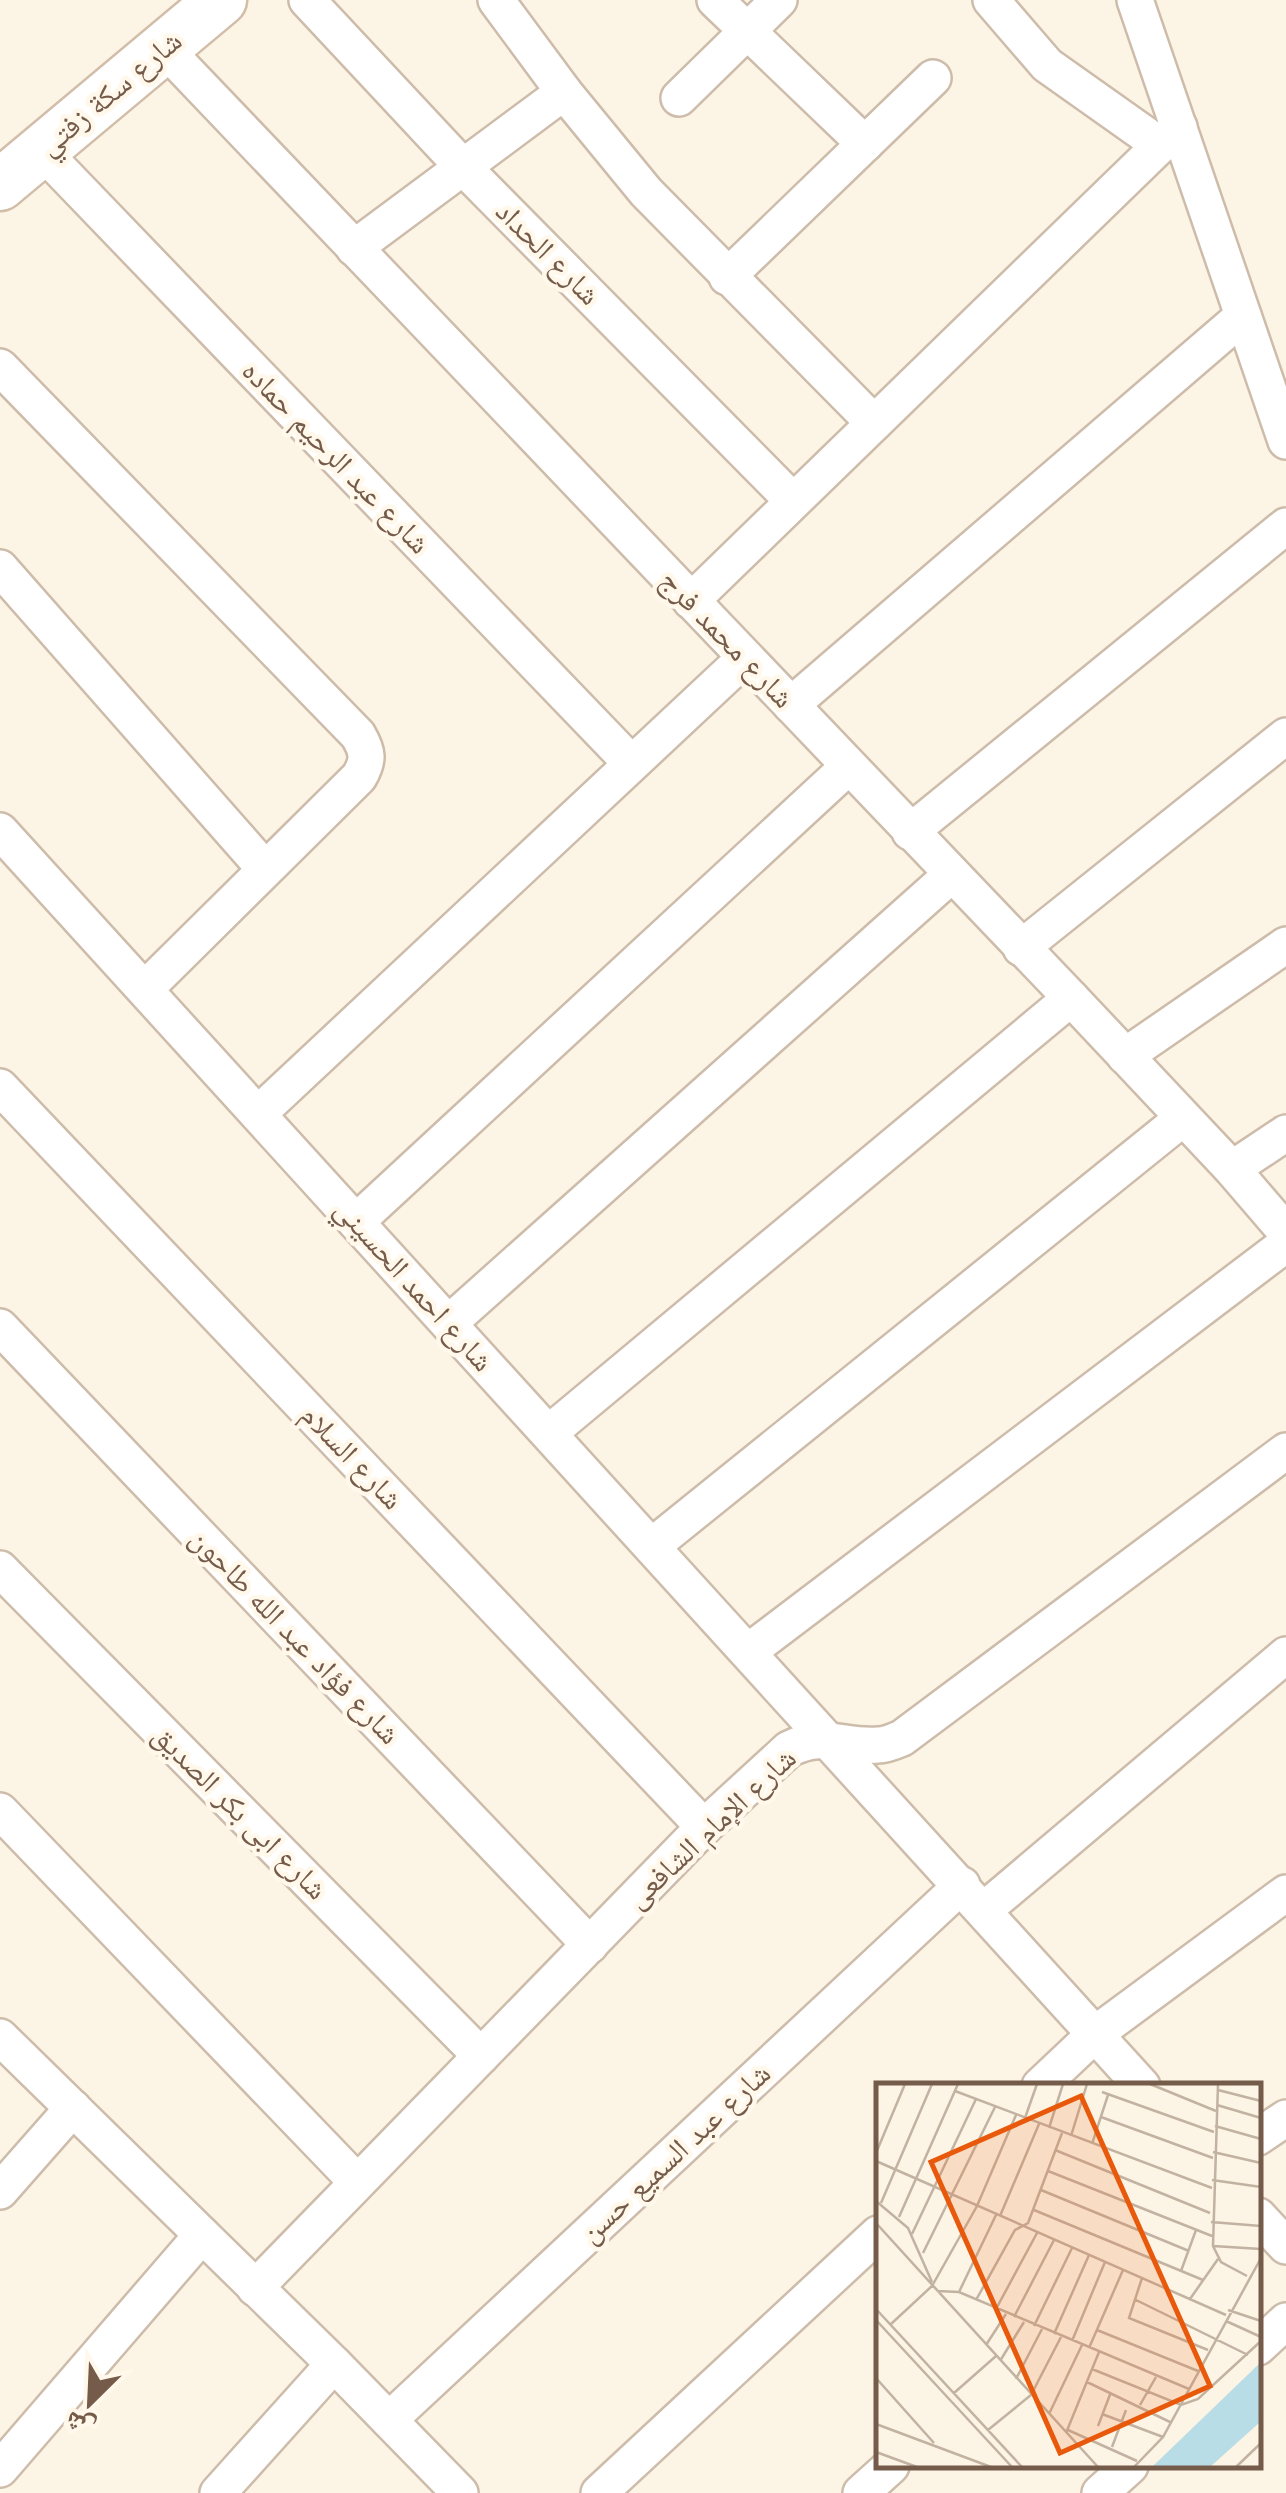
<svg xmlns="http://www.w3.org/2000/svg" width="1286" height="2493" font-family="Arial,'Noto Naskh Arabic',sans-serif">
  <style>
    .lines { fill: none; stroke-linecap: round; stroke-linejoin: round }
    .minor-casing { stroke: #cebcab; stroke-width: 40 }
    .secondary-casing { stroke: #d1bda8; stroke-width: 55 }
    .minor { stroke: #fff; stroke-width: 35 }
    .secondary { stroke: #fff; stroke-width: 50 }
    .labels { text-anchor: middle; stroke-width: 9; stroke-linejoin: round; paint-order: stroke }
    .street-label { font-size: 30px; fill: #755b4a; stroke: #fff8eb }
    .inset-road { fill: none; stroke: #c2b2a1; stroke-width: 2.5 }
    .view { fill: #e8590c; fill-opacity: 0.15; stroke: #e8590c; stroke-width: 5 }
    .inset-edge { fill: none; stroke: #755b4a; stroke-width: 5 }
  </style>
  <rect width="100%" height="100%" fill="#fcf4e4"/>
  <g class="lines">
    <g class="minor-casing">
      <g id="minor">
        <path d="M 307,0 L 463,167 L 793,501"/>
        <path d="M 496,0 L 564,92 L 646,192 L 874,423"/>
        <path d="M 715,0 L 865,144"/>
        <path d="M 991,0 L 1047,65 L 1160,145"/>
        <path d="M 1135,0 L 1286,441"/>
        <path d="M 165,49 L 1071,998 L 1232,1169 L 1286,1232"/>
        <path d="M 679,98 L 779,0"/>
        <path d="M 41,150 L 631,763"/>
        <path d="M 354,248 L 564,92"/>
        <path d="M 727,277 L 933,78"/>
        <path d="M 0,367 L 358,735 C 368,752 369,760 359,777 L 145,989"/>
        <path d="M 0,568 L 265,869"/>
        <path d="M 691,601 L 1179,127"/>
        <path d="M 791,705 L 1243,316"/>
        <path d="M 0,831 L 1142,2086"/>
        <path d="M 910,832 L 1286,526"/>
        <path d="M 1021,948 L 1286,736"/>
        <path d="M 1125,1056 L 1286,945"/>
        <path d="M 0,1087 L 704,1827"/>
        <path d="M 258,1114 L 745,658"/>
        <path d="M 1232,1169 L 1286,1133"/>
        <path d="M 356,1222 L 849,766"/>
        <path d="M 449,1323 L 951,875"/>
        <path d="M 0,1327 L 590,1945"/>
        <path d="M 549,1433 L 1071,998"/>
        <path d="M 652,1546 L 1183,1118"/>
        <path d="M 0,1569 L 481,2056"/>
        <path d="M 748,1652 L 1286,1244"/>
        <path d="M 0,1811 L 357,2182"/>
        <path d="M 984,1910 L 1286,1655"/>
        <path d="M 0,2037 L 334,2364 L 460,2493"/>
        <path d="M 1040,2086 L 1095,2034 L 1286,1893"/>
        <path d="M 1258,2137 L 1286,2118"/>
        <path d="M 0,2191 L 73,2108"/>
        <path d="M 1258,2216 L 1286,2246"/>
        <path d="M 255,2288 L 704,1827 L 789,1749 C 824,1731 843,1748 878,1745 C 886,1745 895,1741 902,1738 L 1286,1451"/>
        <path d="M 1258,2347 L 1286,2321"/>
        <path d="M 389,2420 L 962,1885"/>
        <path d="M 0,2469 L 202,2235"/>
        <path d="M 218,2493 L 334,2364"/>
        <path d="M 599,2493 L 878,2234"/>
        <path d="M 861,2493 L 891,2466"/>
        <path d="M 1100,2493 L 1130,2466"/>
      </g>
    </g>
    <g class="secondary-casing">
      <path id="secondary" d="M 0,185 L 221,0"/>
    </g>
    <use href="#minor" class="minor"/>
    <use href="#secondary" class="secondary"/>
  </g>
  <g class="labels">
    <g class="street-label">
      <text transform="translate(110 93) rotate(-40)" y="10">شارع سكة زفتي</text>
      <text transform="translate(548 253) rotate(45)" y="10">شارع الحداد</text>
      <text transform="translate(336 457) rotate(46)" y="10">شارع عبد الرحيم حماده</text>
      <text transform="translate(727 639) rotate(46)" y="10">شارع محمد فرج</text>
      <text transform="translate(414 1285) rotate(48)" y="10">شارع احمد الحسيني</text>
      <text transform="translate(352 1457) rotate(46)" y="10">شارع السلام</text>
      <text transform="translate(295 1636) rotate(46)" y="10">شارع فؤاد عبد الله طاحون</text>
      <text transform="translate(240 1812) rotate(45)" y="10">شارع ابى بكر الصديق</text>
      <text transform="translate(711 1828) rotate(-43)" y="10">شارع الإمام الشافعى</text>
      <text transform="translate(675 2153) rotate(-43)" y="10">شارع عبد السميع حسن</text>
    </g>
  </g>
  <g transform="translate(876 2083)">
    <rect width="385" height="385" fill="#fcf4e4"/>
    <path d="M 385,279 L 383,340 L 334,384 L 276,384 Z" fill="#b9dde6"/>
    <path class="inset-road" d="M 274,1 L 340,28M 342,1 L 337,163 L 345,179 L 371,193M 342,7 L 385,18M 79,8 L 336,105M 226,9 L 338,49M 341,22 L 385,35M 225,34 L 337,75M 149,35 L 161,1M 339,43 L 385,56M 173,45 L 187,1M 195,53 L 211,1M 216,61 L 232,12M 179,67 L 334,130M 337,69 L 385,80M 0,70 L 29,1M 0,78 L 350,232M 172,88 L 336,153M 336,97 L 385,104M 165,107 L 313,168M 0,118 L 32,145 L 56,199M 5,120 L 56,1M 158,127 L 327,197M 124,133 L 163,41M 23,134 L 82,1M 335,139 L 385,143M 0,140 L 222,384M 36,151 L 100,16M 337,163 L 385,166M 47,170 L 119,24M 305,188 L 320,147M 266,195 L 253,235 L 332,267M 61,208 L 83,209 L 313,306M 83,209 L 120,132M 258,216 L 372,272M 314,216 L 342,176M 100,217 L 139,147 L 152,140 L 186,50M 0,226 L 146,384M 120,226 L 161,150M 352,227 L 385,238M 138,234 L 178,157M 0,237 L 136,384M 350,238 L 385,254M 15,241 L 56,203 L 101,123 L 140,32M 158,243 L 196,165M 221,247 L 322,288M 178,251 L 213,172M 196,258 L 229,179M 110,262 L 130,231M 213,265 L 247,187M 124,278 L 148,239M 216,286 L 305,322 L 322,316 L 385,258M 0,295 L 58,360M 140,296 L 166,246M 211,299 L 294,339M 78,310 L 120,273M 264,322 L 280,294M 173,331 L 206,262M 226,331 L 287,354M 0,341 L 115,384M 222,343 L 235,309M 112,347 L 155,312 L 185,254M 192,347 L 261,378M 190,350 L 223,269M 236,364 L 250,327M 0,369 L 41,384M 258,384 L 287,354 L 385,175M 360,384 L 385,360"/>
    <path class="view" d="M 205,13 L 334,303 L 184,370 L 55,79 Z"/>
    <rect width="385" height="385" class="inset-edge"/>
  </g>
  <g transform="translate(90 2403) rotate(204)" stroke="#fff8eb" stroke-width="8" paint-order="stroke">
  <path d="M0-8L18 38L0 25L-18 38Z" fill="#755b4a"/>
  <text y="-15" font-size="28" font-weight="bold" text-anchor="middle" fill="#755b4a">ش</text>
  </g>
</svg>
